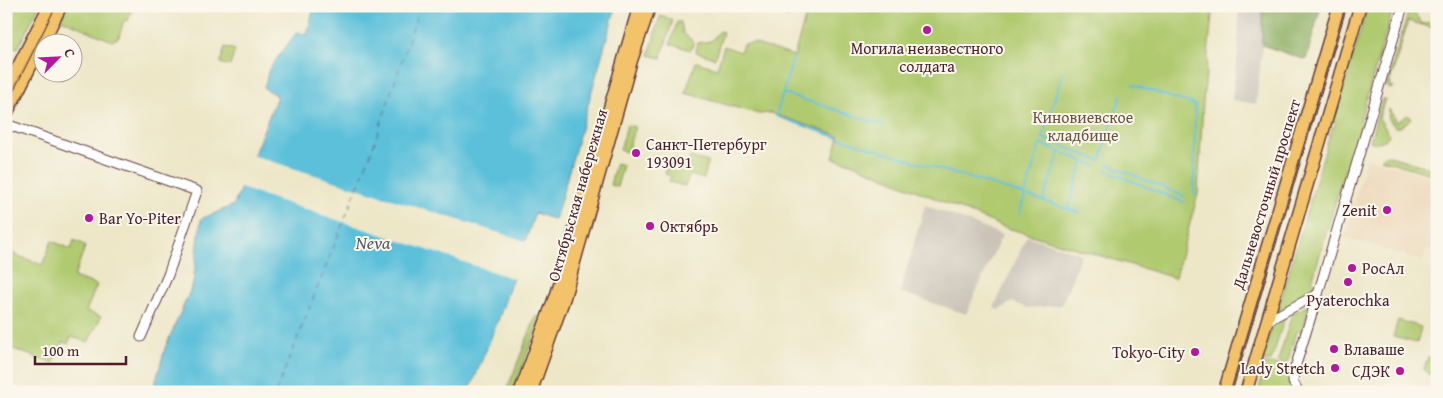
<svg xmlns="http://www.w3.org/2000/svg" width="1443" height="398" font-family="'Gentium Book Plus',serif">
  <style>
    .built { fill: #ecd8ba }
    .industrial { fill: #cbc3b8 }
    .green { fill: #b0ca70; stroke: #7d744e }
    .forest { fill: #8cae62; stroke: #6b6646 }
    .water { fill: #5cc0da; stroke: #537082 }
    .pier { fill: #ede6c7 }
    .lines { fill: none; stroke-linecap: round; stroke-linejoin: round }
    .stream { stroke: #5cc0da; stroke-width: 2 }
    .ferry { stroke: #505768; stroke-width: 1; stroke-dasharray: 6 5; stroke-linecap: butt }
    .minor-casing { stroke: #623d42; stroke-width: 11 }
    .major-casing { stroke: #623d42; stroke-width: 14 }
    .minor { stroke: #fff; stroke-width: 9 }
    .major { stroke: #f2c36a; stroke-width: 11 }
    .tram { stroke: #4a1f2b; stroke-width: 1 }
    .poi-dot { fill: #b5179e; stroke: #fbf7ec; stroke-width: 2 }
    .labels { text-anchor: middle; stroke-width: 4; stroke-linejoin: round; paint-order: stroke }
    .poi-label { font-size: 16px; fill: #4a1f2b; stroke: #fbf7ec; text-anchor: start }
    .park-label { font-size: 16px; fill: #695240; stroke: #fbf7ec }
    .street-label { font-size: 16px; fill: #4a1f2b; stroke: #fbf7ec }
    .water-label { font-size: 18px; font-style: italic; fill: #505768; stroke: #fbf7ec }
  </style>
  <rect width="100%" height="100%" fill="#fbf7ec"/>
  <filter id="ink" filterUnits="userSpaceOnUse"><feTurbulence type="fractalNoise" baseFrequency=".02" numOctaves="2"/><feDisplacementMap in="SourceGraphic" scale="10" xChannelSelector="R" yChannelSelector="G"/><feConvolveMatrix kernelMatrix="1 2 1 2 8 2 1 2 1" color-interpolation-filters="sRGB"/></filter>
  <filter id="wash" filterUnits="userSpaceOnUse"><feTurbulence type="fractalNoise" baseFrequency=".0096" numOctaves="4" result="noise"/><feDisplacementMap in="SourceGraphic" scale="20" xChannelSelector="R" yChannelSelector="G"/><feGaussianBlur stdDeviation="1.12" result="paint"/><feColorMatrix in="noise" values="0 0 0 0 0 0 0 0 0 0 0 0 0 0 0 0 0 1.4 0 .05"/><feComposite in="paint" operator="in"/></filter>
  <g filter="url(#wash)">
    <rect width="100%" height="100%" fill="#ede6c7"/>
    <path class="built" d="M 1367,158 L 1437,179 L 1437,250 L 1426,248 L 1423,261 L 1344,237 Z"/>
    <g class="industrial">
      <path d="M 1239,6 L 1262,6 L 1262,50 L 1256,104 L 1232,100 L 1238,53 Z"/>
      <path d="M 925,205 L 1002,235 L 966,314 L 900,292 Z"/>
      <path d="M 1027,236 L 1081,254 L 1062,305 L 1027,308 L 1012,302 L 999,310 L 994,308 Z"/>
    </g>
    <g class="green">
      <path d="M 10,6 L 39,6 L 18,48 L 6,48 L 6,11 Z"/>
      <path d="M 67,6 L 133,6 L 128,21 L 124,20 L 119,37 L 112,41 L 61,19 Z"/>
      <path d="M 764,6 L 797,6 L 794,16 L 790,15 L 789,17 L 768,10 Z"/>
      <path d="M 805,6 L 1213,6 L 1203,102 L 1198,194 L 1175,278 L 1001,226 L 851,163 L 833,158 L 839,136 L 771,113 L 759,114 L 685,93 L 696,62 L 717,68 L 724,46 L 740,52 L 743,44 L 753,43 L 794,56 L 808,8 Z"/>
      <path d="M 1368,6 L 1394,6 L 1360,120 L 1364,124 L 1351,165 L 1346,166 L 1312,281 L 1315,283 C 1315,298 1288,306 1277,312 L 1332,127 L 1334,128 L 1335,122 L 1333,121 Z"/>
      <path d="M 1410,6 L 1414,6 L 1412,9 L 1422,24 L 1429,22 L 1434,27 L 1437,26 L 1437,29 L 1408,21 L 1389,85 L 1393,87 L 1391,89 L 1386,87 Z"/>
      <path d="M 660,16 L 673,20 L 661,58 L 649,55 Z"/>
      <path d="M 677,22 L 681,22 L 683,33 L 694,42 L 691,50 L 670,44 Z"/>
      <path d="M 720,31 L 723,32 L 715,58 L 696,52 L 698,43 L 711,41 Z"/>
      <path d="M 225,47 L 235,50 L 230,66 L 220,63 Z"/>
      <path d="M 1382,99 L 1385,99 L 1379,118 L 1389,135 L 1385,140 L 1375,143 L 1370,141 Z"/>
      <path d="M 1389,109 L 1397,122 L 1408,115 L 1411,119 L 1400,127 L 1395,127 L 1388,118 Z"/>
      <path d="M 627,125 L 635,127 L 627,152 L 620,150 Z"/>
      <path d="M 1387,155 L 1433,169 L 1437,176 L 1381,159 Z"/>
      <path d="M 690,157 L 708,162 L 704,179 L 690,175 L 685,186 L 669,182 L 671,176 L 665,174 L 669,158 L 688,163 Z"/>
      <path d="M 616,163 L 623,165 L 617,187 L 610,185 Z"/>
      <path d="M 74,240 L 83,244 L 85,247 L 74,277 L 97,285 L 86,311 L 101,317 L 88,342 L 71,337 L 68,344 L 63,342 L 53,364 L 6,346 L 6,251 L 42,265 L 52,241 L 71,249 Z"/>
      <path d="M 1306,306 L 1309,307 L 1302,331 L 1296,332 L 1287,364 L 1278,361 L 1292,314 Z"/>
      <path d="M 536,316 L 541,318 L 512,392 L 506,392 Z"/>
      <path d="M 1285,317 L 1271,361 L 1262,361 L 1272,324 Z"/>
      <path d="M 1398,320 L 1421,327 L 1417,343 L 1393,337 Z"/>
      <path d="M 1428,357 L 1433,357 L 1437,362 L 1437,375 L 1429,374 L 1424,369 Z"/>
      <path d="M 1263,364 L 1282,365 L 1292,370 L 1289,383 L 1294,392 L 1259,392 Z"/>
    </g>
    <path class="forest" d="M 1262,6 L 1321,6 L 1306,60 L 1262,45 Z"/>
    <path class="water" d="M 314,6 L 616,6 L 555,220 L 535,213 L 499,318 L 469,392 L 153,392 L 165,348 L 193,284 L 201,219 L 234,205 L 277,96 L 264,88 L 269,69 L 297,32 L 307,35 Z"/>
    <path class="pier" d="M 251,155 L 528,242 L 515,279 L 238,187 Z"/>
    <g class="lines">
      <g class="stream">
        <path d="M 793,58 L 776,116 L 845,140 L 1025,195"/>
        <path d="M 1063,72 L 1042,138 L 1100,161 L 1121,95"/>
        <path d="M 1133,85 L 1195,105 L 1194,195"/>
        <path d="M 783,93 L 883,125"/>
        <path d="M 1096,117 L 1113,123"/>
        <path d="M 1107,164 L 1184,196"/>
        <path d="M 1105,170 L 1183,202"/>
        <path d="M 1029,196 L 1080,213"/>
        <path d="M 1043,200 L 1060,152"/>
        <path d="M 1068,209 L 1083,161"/>
        <path d="M 1019,215 L 1040,144 L 1096,166"/>
      </g>
      <path class="ferry" d="M 276,392 L 371,153 L 420,6"/>
    </g>
  </g>
  <g filter="url(#ink)">
    <g class="lines">
      <g class="minor-casing">
        <g id="minor">
          <path d="M 6,124 L 197,191 L 168,275 L 141,337"/>
          <path d="M 1267,321 L 1318,294 L 1403,6"/>
          <path d="M 1299,392 L 1293,382 L 1294,371 L 1318,294"/>
        </g>
      </g>
      <g class="major-casing">
        <g id="major">
          <path d="M 6,90 L 49,6"/>
          <path d="M 6,115 L 61,6"/>
          <path d="M 520,392 L 555,296 L 639,6"/>
          <path d="M 531,392 L 564,299 L 631,62 L 650,6"/>
          <path d="M 1224,392 L 1339,6"/>
          <path d="M 1246,392 L 1360,6"/>
        </g>
      </g>
      <use href="#minor" class="minor"/>
      <use href="#major" class="major"/>
      <g class="tram">
        <path d="M 6,106 L 56,6"/>
        <path d="M 1232,392 L 1347,6"/>
      </g>
    </g>
  </g>
  <g class="poi-dot">
    <circle cx="927" cy="30" r="5"/>
    <circle cx="636" cy="153" r="5"/>
    <circle cx="1387" cy="210" r="5"/>
    <circle cx="89" cy="218" r="5"/>
    <circle cx="650" cy="226" r="5"/>
    <circle cx="1352" cy="268" r="5"/>
    <circle cx="1348" cy="282" r="5"/>
    <circle cx="1334" cy="349" r="5"/>
    <circle cx="1195" cy="352" r="5"/>
    <circle cx="1335" cy="368" r="5"/>
    <circle cx="1400" cy="371" r="5"/>
  </g>
  <g class="labels">
    <g class="poi-label">
      <text x="927" y="54" text-anchor="middle">Могила неизвестного<tspan x="927" dy="18">солдата</tspan></text>
      <text x="646" y="150">Санкт-Петербург<tspan x="646" dy="18">193091</tspan></text>
      <text x="1377" y="216" text-anchor="end">Zenit</text>
      <text x="99" y="224">Bar Yo-Piter</text>
      <text x="660" y="232">Октябрь</text>
      <text x="1362" y="274">РосАл</text>
      <text x="1348" y="306" text-anchor="middle">Pyaterochka</text>
      <text x="1344" y="355">Влаваше</text>
      <text x="1185" y="358" text-anchor="end">Tokyo-City</text>
      <text x="1325" y="374" text-anchor="end">Lady Stretch</text>
      <text x="1390" y="377" text-anchor="end">СДЭК</text>
    </g>
    <g class="park-label">
      <text x="1083" y="123">Киновиевское<tspan x="1083" dy="18">кладбище</tspan></text>
    </g>
    <g class="street-label">
      <text transform="translate(1266 194) rotate(-73)" y="6">Дальневосточный проспект</text>
      <text transform="translate(577 195) rotate(-74)" y="6">Октябрьская набережная</text>
    </g>
    <g class="water-label">
      <text x="373" y="249">Neva</text>
    </g>
  </g>
  <rect width="1443" height="398" fill="none" stroke="#fbf7ec" stroke-width="25"/>
  <g transform="translate(58 58) rotate(66)"><circle r="24" fill="#fbf7ec" stroke="#b4a19f"/>
  <path d="M0-4L9 19L0 12L-9 19Z" fill="#b5179e"/>
  <text y="-8" font-size="14" font-weight="bold" text-anchor="middle" fill="#4a1f2b">С</text>
  </g>
  <path d="M35 356v8h91v-8" fill="none" stroke="#4a1f2b" stroke-width="2.5"/>
  <text x="42" y="356" font-size="15" fill="#4a1f2b" stroke="#fbf7ec" stroke-width="4" paint-order="stroke">100 m</text>
</svg>
